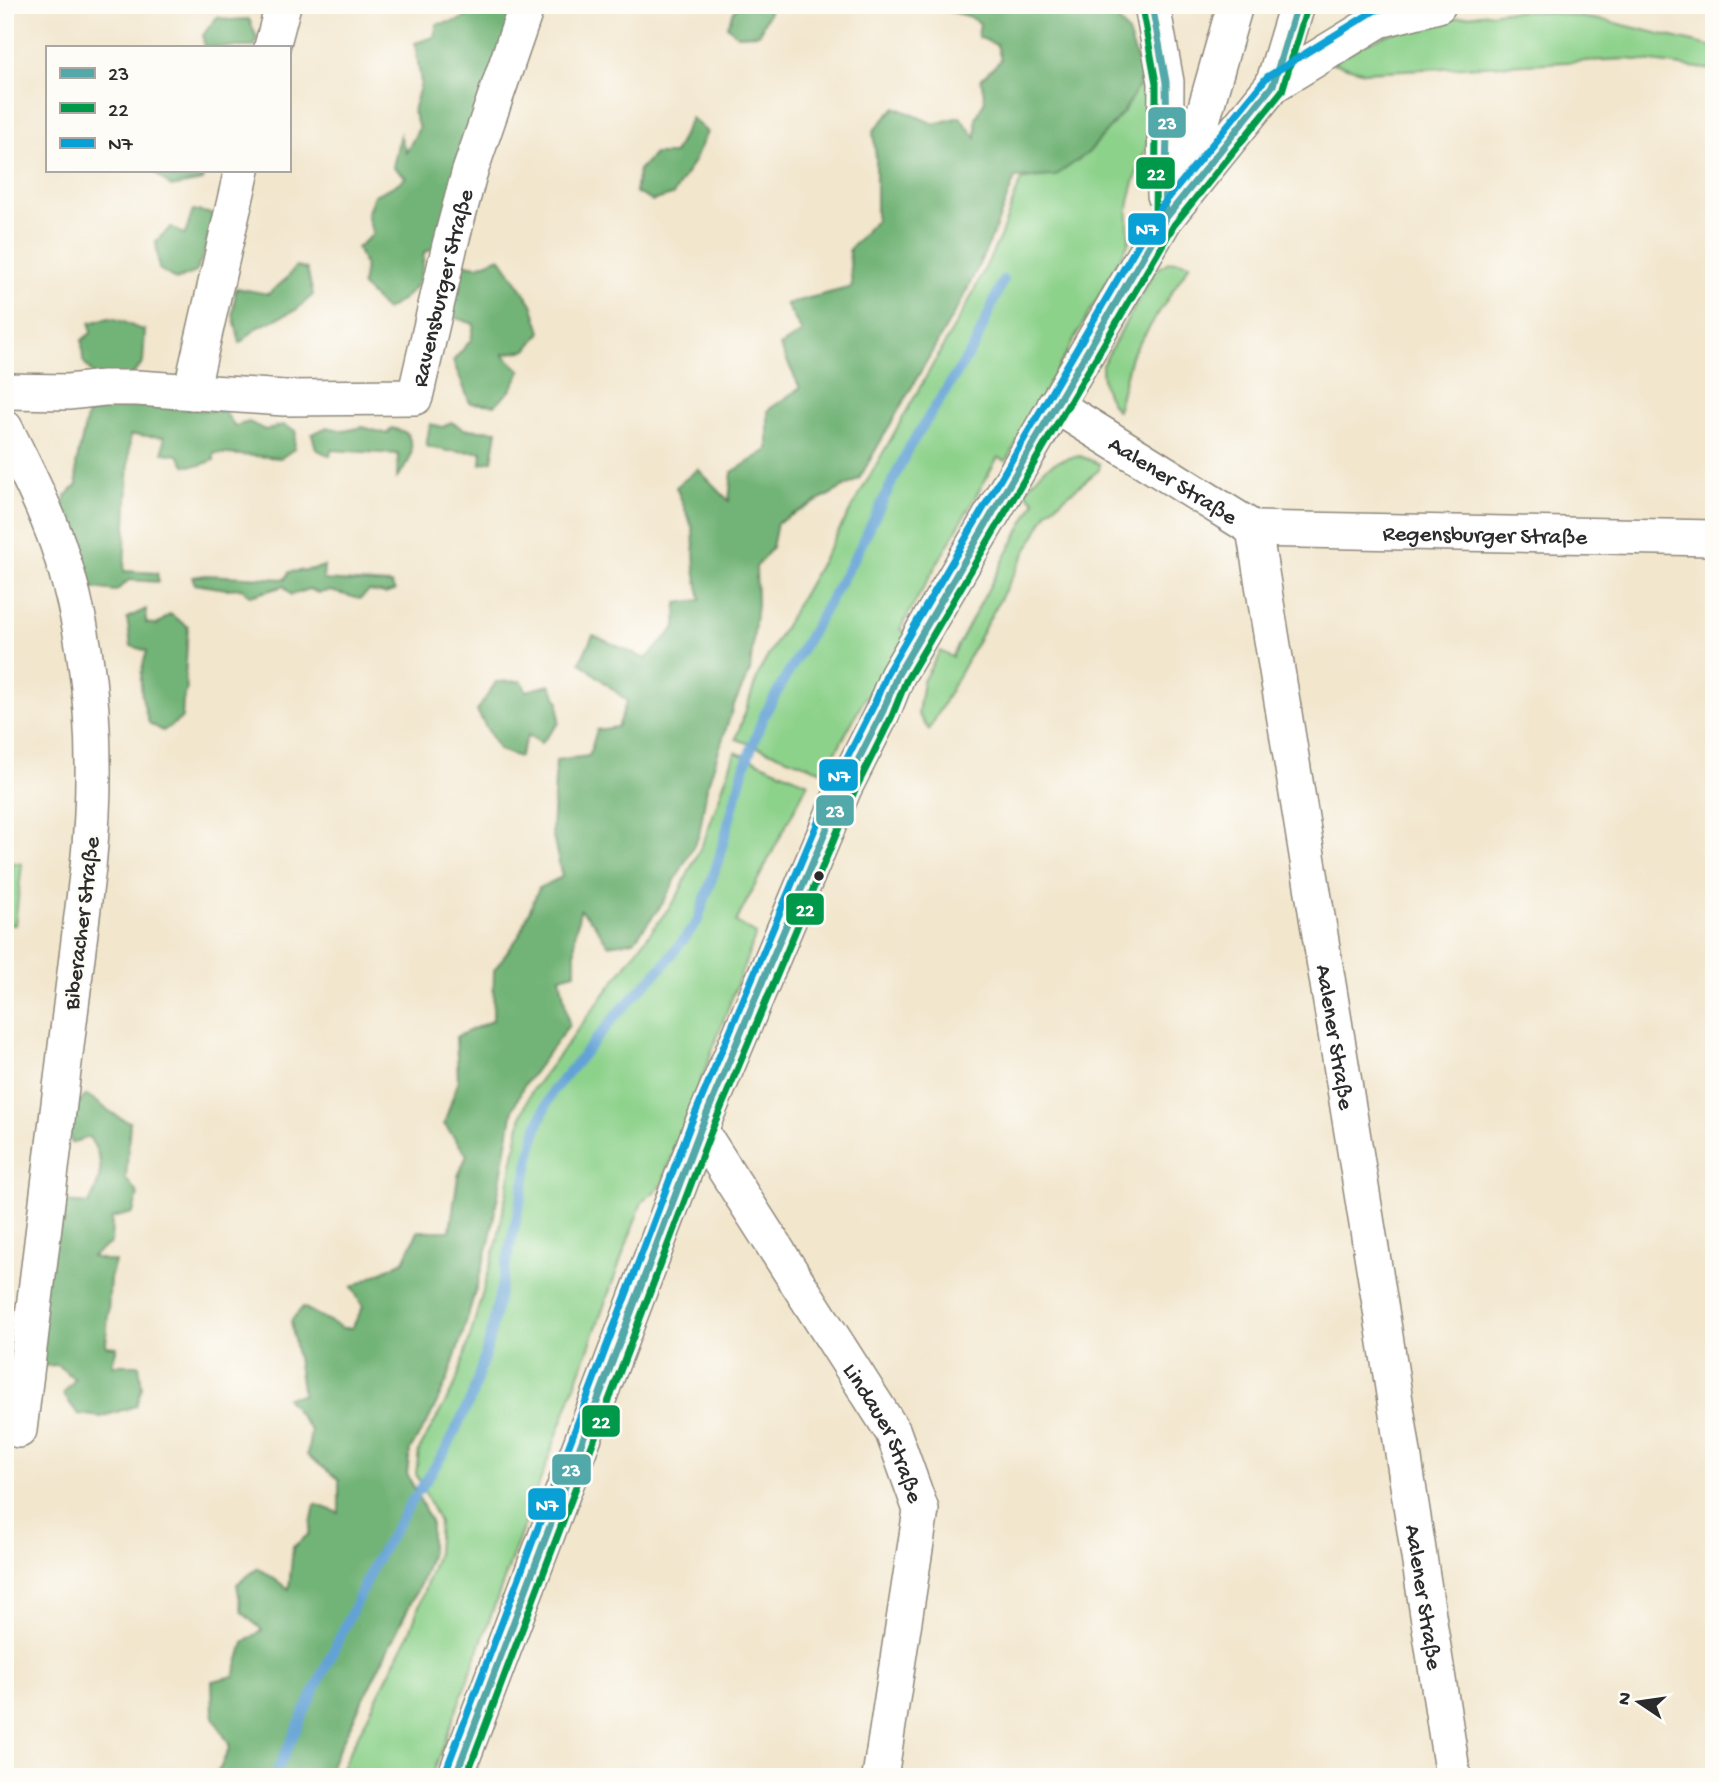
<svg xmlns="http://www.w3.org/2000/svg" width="1719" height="1782" font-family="'Gochi Hand',sans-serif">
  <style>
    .green { fill: #8dd28b; stroke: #5c7e5b; stroke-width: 2 }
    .forest { fill: #72b477; stroke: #4e7051; stroke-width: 2 }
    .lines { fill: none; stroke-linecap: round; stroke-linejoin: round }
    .stream { stroke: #64a2d6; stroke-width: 10 }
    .minor-casing { stroke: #8e887c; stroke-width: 38 }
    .minor { stroke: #fff; stroke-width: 35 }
    .bus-1-casing { stroke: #fdfcf7; stroke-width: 12 }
    .bus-2-casing { stroke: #fdfcf7; stroke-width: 12 }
    .bus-3-casing { stroke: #fdfcf7; stroke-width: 12 }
    .bus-1 { stroke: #53a8aa; stroke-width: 7 }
    .bus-2 { stroke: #009949; stroke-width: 7 }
    .bus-3 { stroke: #09a1d5; stroke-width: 7 }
    .bus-dot { fill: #2b2b2b; stroke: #fdfcf7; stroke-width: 2.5 }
    .labels { text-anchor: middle; stroke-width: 5; stroke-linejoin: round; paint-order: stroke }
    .street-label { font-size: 23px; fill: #2b2b2b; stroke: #fdfcf7 }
    .line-badge { stroke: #fdfcf7; stroke-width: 2.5 }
    .badge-label { font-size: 19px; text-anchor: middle; font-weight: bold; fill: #fff }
  </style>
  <rect width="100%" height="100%" fill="#fdfcf7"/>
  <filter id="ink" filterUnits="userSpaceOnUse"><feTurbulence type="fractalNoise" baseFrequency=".0143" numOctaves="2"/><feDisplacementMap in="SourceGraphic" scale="14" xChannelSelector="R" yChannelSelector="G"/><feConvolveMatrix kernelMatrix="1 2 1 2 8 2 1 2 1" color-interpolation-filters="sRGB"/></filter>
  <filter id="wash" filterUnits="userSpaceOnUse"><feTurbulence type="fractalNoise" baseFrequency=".00686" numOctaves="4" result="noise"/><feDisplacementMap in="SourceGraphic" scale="28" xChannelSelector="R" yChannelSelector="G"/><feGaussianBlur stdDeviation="1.57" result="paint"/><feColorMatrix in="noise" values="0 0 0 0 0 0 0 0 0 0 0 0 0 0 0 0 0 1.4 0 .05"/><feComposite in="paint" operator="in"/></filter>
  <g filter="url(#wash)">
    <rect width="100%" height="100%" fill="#f2e6cd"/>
    <g class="green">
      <path d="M 1505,11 L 1552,13 L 1607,21 L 1714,47 L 1714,70 L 1628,59 L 1364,72 L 1333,63 C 1383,27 1445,18 1505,11 Z"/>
      <path d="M 1143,78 C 1171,120 1132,166 1128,209 C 1127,220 1129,231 1129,242 L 1006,461 L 998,457 L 900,629 L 908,634 L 891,668 L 865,698 L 825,772 L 736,739 L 759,672 L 970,299 L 1000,237 L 1021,180 L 1052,175 L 1121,109 Z"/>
      <path d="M 1178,261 L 1190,264 L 1131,356 L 1117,411 C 1105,395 1102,384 1102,365 L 1155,270 L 1169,262 Z"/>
      <path d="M 1080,456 L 1100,464 L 1099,470 L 1048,511 L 929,730 L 918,714 L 923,681 L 940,651 L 952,657 L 1035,501 L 1025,492 C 1042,468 1051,460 1080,456 Z"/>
      <path d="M 735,752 L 808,783 L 736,922 L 756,934 L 661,1186 L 642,1202 L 432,1777 L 337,1777 L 410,1632 L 437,1553 L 439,1522 L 416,1474 L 419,1450 L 455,1385 L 470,1337 L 497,1242 L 522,1114 L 531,1092 L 677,897 L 705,838 Z"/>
      <path d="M 5,862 L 22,864 L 15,925 L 5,924 Z"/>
    </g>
    <g class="forest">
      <path d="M 477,5 L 515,5 L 450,245 L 424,252 C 422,286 415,292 386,310 L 362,286 L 365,266 L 357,248 L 373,234 L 367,215 L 374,195 L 394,186 L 406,177 L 393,167 L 400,135 L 406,153 L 419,128 L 413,111 L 421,83 L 415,43 L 434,37 L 437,24 C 454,22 468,21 477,5 Z"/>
      <path d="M 737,5 L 772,5 L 759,34 L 737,35 L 727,26 Z"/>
      <path d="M 936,5 L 1107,5 L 1128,33 L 1143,78 L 1124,111 L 1088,153 L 1055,176 L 1015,178 L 992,237 L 964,296 L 859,479 L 777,523 L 772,548 L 756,567 L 757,604 L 750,671 L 733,707 L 707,787 L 699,836 L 663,903 L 634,941 L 608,945 L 593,922 L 580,910 L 575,935 L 575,973 L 560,977 L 569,1025 L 523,1087 L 513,1109 L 490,1240 L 463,1333 L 447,1381 L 429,1419 L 410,1450 L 407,1474 L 431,1522 L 431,1552 L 422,1580 L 325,1777 L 208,1777 L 220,1769 L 230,1746 L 213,1717 L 212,1681 L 234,1676 L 244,1643 L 262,1630 L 242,1612 L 237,1584 L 258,1568 L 289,1589 L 293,1547 L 309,1534 L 315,1504 L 339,1513 L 339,1480 L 307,1455 L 311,1431 L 286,1397 L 303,1395 L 291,1321 L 303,1307 L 342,1328 L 352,1328 L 363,1307 L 352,1287 L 404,1261 L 418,1231 L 450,1231 L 458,1176 L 467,1155 L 444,1124 L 458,1081 L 456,1037 L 493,1020 L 494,970 L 519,936 L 539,888 L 562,877 L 552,832 L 556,760 L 589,756 L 597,730 L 617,727 L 627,701 L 580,662 L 593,635 L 646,659 L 676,627 L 677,603 L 701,600 L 695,570 L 693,529 L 676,487 L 698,469 L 729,501 L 732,472 L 768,450 L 768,410 L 800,388 L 780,346 L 802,332 L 786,304 L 852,287 L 849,250 L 876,220 L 876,158 L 873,131 L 895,107 L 934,124 L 960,117 L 976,138 L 976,118 L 985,100 L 981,79 L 1001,60 L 997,45 L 978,37 L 980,23 L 968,16 L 937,8 Z"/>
      <path d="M 217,17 L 229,20 L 249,19 L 257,38 L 254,47 L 204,47 L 203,35 Z"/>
      <path d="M 691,118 L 707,132 L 694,161 L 673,195 L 652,201 L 635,192 L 639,170 L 654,154 L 674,154 Z"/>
      <path d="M 152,170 L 205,170 L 203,181 L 171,187 Z"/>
      <path d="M 193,210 L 213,214 L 206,249 L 196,272 L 176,280 L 159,269 L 156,241 L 171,227 L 185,235 Z"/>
      <path d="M 500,257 L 532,304 L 541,332 L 527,350 L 503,354 L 521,371 L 510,391 L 495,405 L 470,403 L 453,361 L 471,340 L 474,324 L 450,316 L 446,261 L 478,266 Z"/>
      <path d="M 296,266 L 307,269 L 313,295 L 296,310 L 258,327 L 240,343 L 233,314 L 236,288 L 268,294 L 286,279 Z"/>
      <path d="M 108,318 C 126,319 130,328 145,330 L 143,363 L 130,377 L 96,378 L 83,361 L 82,340 L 91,333 L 90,323 Z"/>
      <path d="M 153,396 L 165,408 L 224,411 L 235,426 L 249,422 L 265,430 L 283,425 L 296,431 L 294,449 L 281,458 L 214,453 L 214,460 L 201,465 L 186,466 L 178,455 L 163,453 L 164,437 L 130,435 L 124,571 L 157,573 L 159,582 L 129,580 L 116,591 L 85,587 L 61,518 L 66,496 L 77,485 L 76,464 L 88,413 L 95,412 L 106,399 Z"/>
      <path d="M 451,422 L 464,429 L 497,431 L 492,461 L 481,464 L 482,452 L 447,451 L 426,446 L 430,424 L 443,427 Z"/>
      <path d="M 327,427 L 344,431 L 363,427 L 387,434 L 392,428 L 407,433 C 417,453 410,461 397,478 L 398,454 L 331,450 L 330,456 L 316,449 L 312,434 Z"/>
      <path d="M 324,566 L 323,580 L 391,584 L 395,591 L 385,594 L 369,591 L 360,599 L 330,591 L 318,593 L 309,589 L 291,595 L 284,586 L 250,596 L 242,588 L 226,589 L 195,584 L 192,577 L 206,575 L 285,579 L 289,572 C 301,570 312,571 324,566 Z"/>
      <path d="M 146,609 L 146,623 L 157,625 L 170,614 L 188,627 L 185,679 L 187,688 L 183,701 L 182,718 L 163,731 L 149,723 C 140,695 137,679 147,651 L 131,646 L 127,618 Z"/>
      <path d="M 522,681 L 526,691 L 550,685 L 559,702 L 559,723 L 541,743 L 528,735 L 519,757 L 499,750 L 477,711 L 496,682 Z"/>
      <path d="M 87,1095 C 102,1104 113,1117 130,1122 L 126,1179 L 138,1194 L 133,1213 L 112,1218 L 111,1243 L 91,1257 L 115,1262 L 110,1278 L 106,1346 L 117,1347 L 112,1365 L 139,1365 L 142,1387 L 136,1406 L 101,1417 L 78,1414 L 63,1394 L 75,1379 L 57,1365 L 42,1366 L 42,1240 L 64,1223 L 64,1202 L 89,1204 C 101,1177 107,1164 89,1137 L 71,1143 L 66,1113 Z"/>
    </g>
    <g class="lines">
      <g class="stream">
        <path d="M 420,1490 L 448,1446 L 472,1396 L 488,1345 L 537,1127 L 552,1092 L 617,1014 L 663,966 L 697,922 L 718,861 L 743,771 L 763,717 L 857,553 L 910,446 L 976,343 L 1003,280"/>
        <path d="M 274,1777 L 374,1564 L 414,1497"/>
      </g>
    </g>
  </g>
  <g filter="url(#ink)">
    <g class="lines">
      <g class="minor-casing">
        <g id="minor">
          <path d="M 1152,5 L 1166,82 L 1165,195"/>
          <path d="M 272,47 L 283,5"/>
          <path d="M 1273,85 L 1297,5"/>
          <path d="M 1178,187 L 1200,128 L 1235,5"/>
          <path id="s1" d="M 5,391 L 68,392 L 104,388 L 137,388 L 284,398 L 415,397 L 450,245 L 469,174 L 527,5"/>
          <path d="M 191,392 L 242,170"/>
          <path id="s2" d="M 1055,405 L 1254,529 L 1381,1310 L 1453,1777"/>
          <path d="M 5,428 C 24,466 44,505 58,545 C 94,649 99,759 88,867 L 19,1430"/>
          <path id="s3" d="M 1254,529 L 1714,538"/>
          <path id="s4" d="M 700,1130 L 893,1432 L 921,1510 L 880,1777"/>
          <path d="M 455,1777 L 700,1130 L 844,788 L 883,711 L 897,676 L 1165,219 L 1273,85 L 1379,20 L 1438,5"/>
        </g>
      </g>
      <use href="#minor" class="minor"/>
      <g class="bus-1-casing">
        <g id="bus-1">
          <path d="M 1152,5 L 1166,82 L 1167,133 L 1165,219 L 1153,238"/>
          <path d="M 455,1777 L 700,1130 L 844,788 L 883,711 L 897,676 L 1165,219 L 1273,85 L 1297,5"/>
        </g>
      </g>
      <g class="bus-2-casing">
        <g id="bus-2">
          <path d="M 1142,7 L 1156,83 L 1156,133 L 1155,216 L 1144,232"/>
          <path d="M 466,1777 L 710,1134 L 854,792 L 892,716 L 906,681 L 1174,225 L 1282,91 L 1307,8"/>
        </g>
      </g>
      <g class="bus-3-casing">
        <path id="bus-3" d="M 445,1773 L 690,1126 L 834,784 L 873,707 L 888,671 L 1157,212 L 1267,77 L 1374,11 L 1394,5"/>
      </g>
      <use href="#bus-1" class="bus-1"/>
      <use href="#bus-2" class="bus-2"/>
      <use href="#bus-3" class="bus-3"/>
    </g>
  </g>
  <circle class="bus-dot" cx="819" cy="876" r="6"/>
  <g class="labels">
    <g class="street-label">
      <text dy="8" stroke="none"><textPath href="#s1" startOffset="523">Ravensburger Straße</textPath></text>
      <text dy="8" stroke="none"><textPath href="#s2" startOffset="140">Aalener Straße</textPath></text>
      <text dy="8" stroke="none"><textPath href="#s3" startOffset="231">Regensburger Straße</textPath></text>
      <text transform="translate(80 923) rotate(-83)" y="8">Biberacher Straße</text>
      <text dy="8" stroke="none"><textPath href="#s2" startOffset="749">Aalener Straße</textPath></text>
      <text dy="8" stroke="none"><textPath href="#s4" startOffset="355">Lindauer Straße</textPath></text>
      <text dy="8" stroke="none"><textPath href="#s2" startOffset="1316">Aalener Straße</textPath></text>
    </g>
  </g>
  <g class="line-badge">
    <rect x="1147" y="106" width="40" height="33" rx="7" fill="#53a8aa"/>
    <rect x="1135" y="156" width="41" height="34" rx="7" fill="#009949"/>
    <rect x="1127" y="212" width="40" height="34" rx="7" fill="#09a1d5"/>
    <rect x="818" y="758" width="41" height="34" rx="7" fill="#09a1d5"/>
    <rect x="815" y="794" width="40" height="33" rx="7" fill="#53a8aa"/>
    <rect x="785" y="892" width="40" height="34" rx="7" fill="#009949"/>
    <rect x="581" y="1404" width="40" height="34" rx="7" fill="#009949"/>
    <rect x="551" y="1453" width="41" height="33" rx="7" fill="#53a8aa"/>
    <rect x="527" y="1487" width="40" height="34" rx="7" fill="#09a1d5"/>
  </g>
  <g class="badge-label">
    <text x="1167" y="129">23</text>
    <text x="1156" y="180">22</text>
    <text x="1147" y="235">N7</text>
    <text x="839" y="782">N7</text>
    <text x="835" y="817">23</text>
    <text x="805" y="916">22</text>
    <text x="601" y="1428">22</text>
    <text x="571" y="1476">23</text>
    <text x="547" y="1511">N7</text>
  </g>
  <rect width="1719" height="1782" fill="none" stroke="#fdfcf7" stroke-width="28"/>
  <rect x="46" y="46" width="245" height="126" fill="#fdfcf7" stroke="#a9a8a5" stroke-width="2"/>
  <rect x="60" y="68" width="35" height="10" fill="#53a8aa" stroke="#a9a8a5" stroke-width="2"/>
  <text x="108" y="80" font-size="21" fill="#2b2b2b">23</text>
  <rect x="60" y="103" width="35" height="10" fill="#009949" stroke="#a9a8a5" stroke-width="2"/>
  <text x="108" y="116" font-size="21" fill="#2b2b2b">22</text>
  <rect x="60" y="138" width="35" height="10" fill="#09a1d5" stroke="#a9a8a5" stroke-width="2"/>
  <text x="108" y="150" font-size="21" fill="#2b2b2b">N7</text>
  <g transform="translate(1639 1702) rotate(283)" stroke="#fdfcf7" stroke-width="5" paint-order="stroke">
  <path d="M0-5L12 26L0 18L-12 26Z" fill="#2b2b2b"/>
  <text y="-10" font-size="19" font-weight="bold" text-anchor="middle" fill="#2b2b2b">N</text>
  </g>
</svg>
